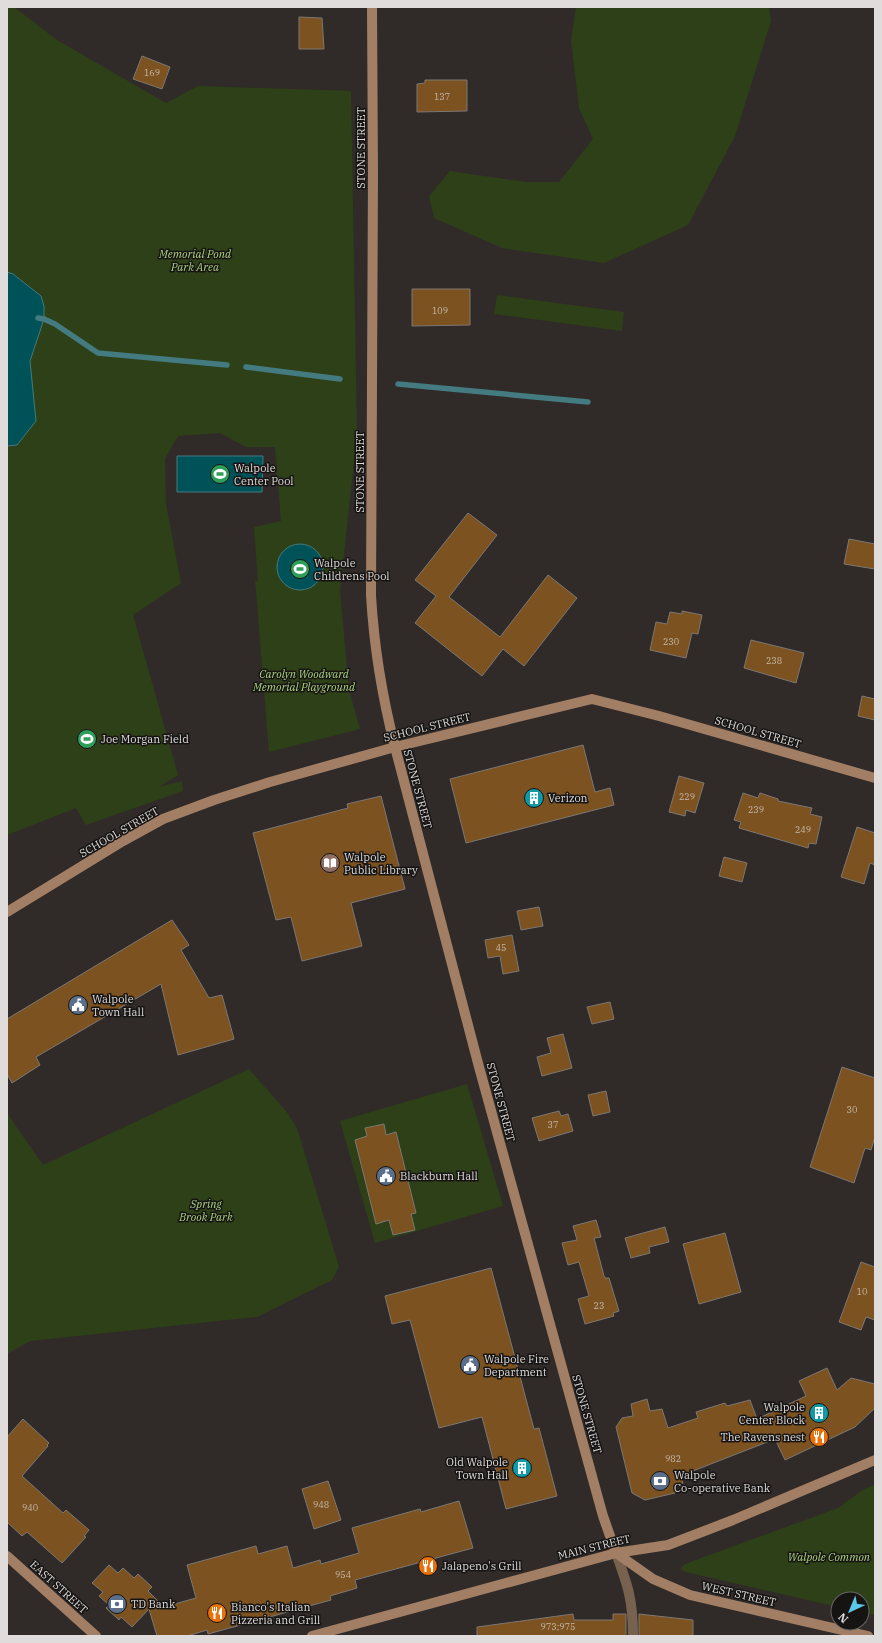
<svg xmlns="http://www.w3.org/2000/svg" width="882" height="1643" font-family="'IBM Plex Serif',serif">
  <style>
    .green { fill: #2e4017 }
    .water { fill: #005259; stroke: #437b80 }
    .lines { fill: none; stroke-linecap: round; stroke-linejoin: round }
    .stream { stroke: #437b80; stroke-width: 5.5 }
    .building { fill: #7c5220; stroke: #7c7873 }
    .street { stroke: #776250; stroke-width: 10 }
    .secondary { stroke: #a27f64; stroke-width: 10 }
    .labels { text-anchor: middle; stroke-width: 3; stroke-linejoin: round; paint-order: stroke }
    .number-label { font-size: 9px; fill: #c6baac }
    .street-label { font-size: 11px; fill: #dfdcdb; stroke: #161413 }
    .park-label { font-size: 11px; font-style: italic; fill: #add482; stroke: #161413 }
    .poi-label { font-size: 11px; fill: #dfdcdb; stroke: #161413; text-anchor: start }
  </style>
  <rect width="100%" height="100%" fill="#302b29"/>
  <g class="green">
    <path d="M 7,7 L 14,7 L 57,40 L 166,103 L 198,86 L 351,91 L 357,434 L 340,591 L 349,690 L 360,729 L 269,752 L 255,579 L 258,582 L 254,527 L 281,521 L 275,447 L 246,447 L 220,433 L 178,436 L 165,459 L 166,504 L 181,583 L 133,615 L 178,775 L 159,787 L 182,781 L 183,791 L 86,825 L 76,808 L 7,835 L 7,446 L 17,445 L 36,421 L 30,361 L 44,319 L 41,296 L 13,274 L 7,272 Z"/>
    <path d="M 576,7 L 769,7 L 771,21 L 735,136 L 688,225 L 604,263 L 502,248 L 434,218 L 429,196 L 450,171 L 526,182 L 559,182 L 593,139 L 579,108 L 571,40 Z"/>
    <path d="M 497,295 L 624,312 L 622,331 L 494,314 Z"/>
    <path d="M 249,1069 L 286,1111 L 297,1128 L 339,1267 L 332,1280 L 257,1317 L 30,1341 L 7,1354 L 7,1113 L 43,1165 Z"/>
    <path d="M 467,1084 L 503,1206 L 375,1243 L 340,1121 Z"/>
    <path d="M 875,1485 L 875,1615 L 862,1613 L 862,1599 L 838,1599 L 838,1607 L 686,1572 L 680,1569 L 685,1564 L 838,1508 L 864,1489 Z"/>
  </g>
  <g class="water">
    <path d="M 7,272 L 13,274 L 41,296 L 44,306 L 44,319 L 30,361 L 36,421 L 17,445 L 7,446 Z"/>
    <path d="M 177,456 L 263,456 L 262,492 L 177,492 Z"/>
    <circle cx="300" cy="567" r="23"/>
  </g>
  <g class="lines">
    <g class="stream">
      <path d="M 38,318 L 44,319 L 55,324 L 98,353 L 227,365"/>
      <path d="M 246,367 L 340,379"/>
      <path d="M 398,384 L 588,402"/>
    </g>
  </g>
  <g class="building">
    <path d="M 299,17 L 322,18 L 324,49 L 299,49 Z"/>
    <path d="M 142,56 L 170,67 L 162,89 L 133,79 Z"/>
    <path d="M 425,80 L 467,80 L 467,111 L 417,112 L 417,84 L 425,83 Z"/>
    <path d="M 412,289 L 470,289 L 470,325 L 412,326 Z"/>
    <path d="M 468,513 L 497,535 L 449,597 L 500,637 L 548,575 L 577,598 L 524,666 L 503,649 L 482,676 L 415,623 L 436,596 L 415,580 Z"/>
    <path d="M 849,539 L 875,544 L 875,569 L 844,564 Z"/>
    <path d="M 682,611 L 702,615 L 698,634 L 692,633 L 686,658 L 650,650 L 656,622 L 667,624 L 670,612 L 682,614 Z"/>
    <path d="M 751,640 L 804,653 L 796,683 L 744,668 Z"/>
    <path d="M 862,696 L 875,699 L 875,720 L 858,716 Z"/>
    <path d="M 583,745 L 595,792 L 610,788 L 614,805 L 466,843 L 450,779 Z"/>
    <path d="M 679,776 L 704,783 L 695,813 L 686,810 L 685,816 L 669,812 Z"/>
    <path d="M 743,793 L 758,798 L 760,793 L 778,799 L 778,801 L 812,808 L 810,814 L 822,817 L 816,844 L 809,843 L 808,848 L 739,828 L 741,822 L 734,820 Z"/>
    <path d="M 381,796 L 405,889 L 351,903 L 362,946 L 302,961 L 291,917 L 276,920 L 253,833 L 348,808 L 347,804 Z"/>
    <path d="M 857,827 L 875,833 L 875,865 L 870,863 L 864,884 L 841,877 Z"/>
    <path d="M 724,857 L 747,863 L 742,882 L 719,876 Z"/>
    <path d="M 539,907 L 543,926 L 521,930 L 517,911 Z"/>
    <path d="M 172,920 L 189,945 L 181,950 L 209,998 L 222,995 L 234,1039 L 178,1055 L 161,984 L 36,1057 L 40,1065 L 12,1083 L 7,1074 L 7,1019 Z"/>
    <path d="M 512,935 L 519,971 L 503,974 L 500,956 L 488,958 L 485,940 Z"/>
    <path d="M 610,1002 L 614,1019 L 592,1024 L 587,1007 Z"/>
    <path d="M 563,1034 L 572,1068 L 542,1076 L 537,1057 L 551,1053 L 547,1038 Z"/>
    <path d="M 842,1067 L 875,1078 L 875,1137 L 871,1150 L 865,1148 L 854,1183 L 810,1167 Z"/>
    <path d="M 606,1091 L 610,1112 L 593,1116 L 588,1095 Z"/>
    <path d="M 559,1111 L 561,1116 L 568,1114 L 573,1131 L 539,1141 L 532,1118 Z"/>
    <path d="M 384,1124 L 386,1135 L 396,1132 L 416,1213 L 411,1214 L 415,1230 L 393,1235 L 389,1220 L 376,1224 L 355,1140 L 367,1136 L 365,1128 Z"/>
    <path d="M 596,1220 L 601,1237 L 594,1238 L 604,1276 L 605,1278 L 609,1278 L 619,1311 L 613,1313 L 614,1316 L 585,1324 L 578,1299 L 589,1296 L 579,1262 L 568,1265 L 562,1243 L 577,1240 L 573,1226 Z"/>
    <path d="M 665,1227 L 669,1242 L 649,1247 L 650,1253 L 631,1258 L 625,1238 Z"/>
    <path d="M 725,1233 L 741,1292 L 699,1304 L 683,1244 Z"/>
    <path d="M 861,1262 L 875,1267 L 875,1320 L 866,1317 L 861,1330 L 839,1322 Z"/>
    <path d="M 491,1268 L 534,1429 L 539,1428 L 557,1496 L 506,1509 L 482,1417 L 439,1428 L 410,1320 L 392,1324 L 385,1296 Z"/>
    <path d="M 827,1368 L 837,1390 L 851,1378 L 875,1384 L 875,1408 L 855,1427 L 785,1460 L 775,1439 L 680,1476 L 683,1483 L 673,1487 L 675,1493 L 645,1500 L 632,1493 L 616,1427 L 622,1418 L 633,1416 L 631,1404 L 647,1399 L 650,1411 L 662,1409 L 668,1428 L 698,1418 L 696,1412 L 725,1403 L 727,1406 L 750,1400 L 757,1419 L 806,1396 L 799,1381 Z"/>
    <path d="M 23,1419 L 49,1443 L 47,1445 L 48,1446 L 22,1476 L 63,1513 L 66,1510 L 89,1530 L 84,1536 L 86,1537 L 62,1563 L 27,1532 L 22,1536 L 7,1522 L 7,1437 Z"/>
    <path d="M 328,1481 L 341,1520 L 314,1529 L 302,1489 Z"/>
    <path d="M 459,1501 L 473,1548 L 355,1580 L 357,1588 L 330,1596 L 331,1600 L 208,1634 L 207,1630 L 187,1636 L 157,1636 L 149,1609 L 132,1627 L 121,1617 L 119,1620 L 106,1608 L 109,1605 L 99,1596 L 103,1592 L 92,1583 L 109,1565 L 118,1573 L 123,1568 L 134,1578 L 138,1574 L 152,1587 L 148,1591 L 164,1607 L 196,1598 L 187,1565 L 256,1546 L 258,1554 L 287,1546 L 293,1568 L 320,1560 L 321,1564 L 359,1553 L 352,1528 L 420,1509 L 421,1512 Z"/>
    <path d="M 573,1614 L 574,1620 L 613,1620 L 613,1614 L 626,1614 L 626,1636 L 477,1636 L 477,1627 Z"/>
    <path d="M 639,1614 L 693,1620 L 693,1636 L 639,1636 Z"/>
  </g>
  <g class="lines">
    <path class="street" d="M 616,1553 C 628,1586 633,1600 633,1636"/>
    <g class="secondary">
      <path d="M 372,7 L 373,173 L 371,595 C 374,648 382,696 395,747 L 479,1067 L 603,1516 L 616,1553"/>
      <path d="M 7,912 L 123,841 L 163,819 L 214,800 L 270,782 L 395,747 L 592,699 L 659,716 L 875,778"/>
      <path d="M 616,1553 L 653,1579 L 690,1595 L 868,1636"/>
      <path d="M 7,1556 L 96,1636"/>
      <path d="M 312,1636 L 616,1553 L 668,1545 L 733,1520 L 875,1460"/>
    </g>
  </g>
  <defs>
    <g id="stadium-disc" transform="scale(1)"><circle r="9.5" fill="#2e9e5b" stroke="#161413"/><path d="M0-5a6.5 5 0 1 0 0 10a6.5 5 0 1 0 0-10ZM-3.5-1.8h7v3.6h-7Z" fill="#fff"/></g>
    <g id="building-disc" transform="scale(1)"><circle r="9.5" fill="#0f9aa8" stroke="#161413"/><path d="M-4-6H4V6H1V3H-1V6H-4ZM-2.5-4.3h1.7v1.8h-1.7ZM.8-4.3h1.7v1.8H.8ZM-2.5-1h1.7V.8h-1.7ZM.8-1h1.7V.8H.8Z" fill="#fff"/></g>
    <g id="library-disc" transform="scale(1)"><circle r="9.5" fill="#8d6e63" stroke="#161413"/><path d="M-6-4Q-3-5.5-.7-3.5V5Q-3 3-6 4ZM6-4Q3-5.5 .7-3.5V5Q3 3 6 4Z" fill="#fff"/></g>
    <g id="civic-disc" transform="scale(1)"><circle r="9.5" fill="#5c6f8a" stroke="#161413"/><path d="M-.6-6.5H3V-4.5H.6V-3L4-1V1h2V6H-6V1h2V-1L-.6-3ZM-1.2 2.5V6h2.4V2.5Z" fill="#fff"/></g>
    <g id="restaurant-disc" transform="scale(1)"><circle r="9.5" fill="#e8710a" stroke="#161413"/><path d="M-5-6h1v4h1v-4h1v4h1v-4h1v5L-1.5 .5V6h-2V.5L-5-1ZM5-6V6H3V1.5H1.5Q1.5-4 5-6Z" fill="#fff"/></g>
    <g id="bank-disc" transform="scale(1)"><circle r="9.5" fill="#5c6f8a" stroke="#161413"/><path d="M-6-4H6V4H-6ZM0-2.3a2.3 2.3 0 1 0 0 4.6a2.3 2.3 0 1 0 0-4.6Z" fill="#fff"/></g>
  </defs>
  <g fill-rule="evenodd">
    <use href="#stadium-disc" x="220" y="474"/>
    <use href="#stadium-disc" x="300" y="569"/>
    <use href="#stadium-disc" x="87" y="739"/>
    <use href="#building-disc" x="534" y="798"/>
    <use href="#library-disc" x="330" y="863"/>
    <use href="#civic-disc" x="78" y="1005"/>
    <use href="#civic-disc" x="386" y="1176"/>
    <use href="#civic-disc" x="470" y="1365"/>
    <use href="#building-disc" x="819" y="1413"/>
    <use href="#restaurant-disc" x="819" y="1437"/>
    <use href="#building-disc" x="522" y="1468"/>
    <use href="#bank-disc" x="660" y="1481"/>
    <use href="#restaurant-disc" x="428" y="1566"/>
    <use href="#bank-disc" x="117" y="1604"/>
    <use href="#restaurant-disc" x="217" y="1613"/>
  </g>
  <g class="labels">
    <g class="number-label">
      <text x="152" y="76">169</text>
      <text x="442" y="100">137</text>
      <text x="440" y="314">109</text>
      <text x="671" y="645">230</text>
      <text x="774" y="664">238</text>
      <text x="687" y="800">229</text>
      <text x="756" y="813">239</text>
      <text x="803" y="833">249</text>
      <text x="501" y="951">45</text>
      <text x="852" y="1113">30</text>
      <text x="553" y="1128">37</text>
      <text x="862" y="1295">10</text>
      <text x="599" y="1309">23</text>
      <text x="673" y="1462">982</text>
      <text x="321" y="1508">948</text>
      <text x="30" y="1511">940</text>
      <text x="343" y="1578">954</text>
      <text x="558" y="1630">973;975</text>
    </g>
    <g class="street-label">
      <text transform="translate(361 148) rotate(-90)" y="4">STONE STREET</text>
      <text transform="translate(360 472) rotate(-90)" y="4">STONE STREET</text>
      <text transform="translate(427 727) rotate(-14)" y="4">SCHOOL STREET</text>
      <text transform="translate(758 732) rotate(16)" y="4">SCHOOL STREET</text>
      <text transform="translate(418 789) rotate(75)" y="4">STONE STREET</text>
      <text transform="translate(119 832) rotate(-30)" y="4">SCHOOL STREET</text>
      <text transform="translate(501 1102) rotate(75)" y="4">STONE STREET</text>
      <text transform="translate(587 1414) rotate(74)" y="4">STONE STREET</text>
      <text transform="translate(594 1547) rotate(-14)" y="4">MAIN STREET</text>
      <text transform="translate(59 1587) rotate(42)" y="4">EAST STREET</text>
      <text transform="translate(739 1594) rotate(13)" y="4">WEST STREET</text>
    </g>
    <g class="park-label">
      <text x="195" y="258">Memorial Pond<tspan x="195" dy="13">Park Area</tspan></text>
      <text x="304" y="678">Carolyn Woodward<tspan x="304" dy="13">Memorial Playground</tspan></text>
      <text x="206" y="1208">Spring<tspan x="206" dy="13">Brook Park</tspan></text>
      <text x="829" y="1561">Walpole Common</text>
    </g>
    <g class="poi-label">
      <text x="234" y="472">Walpole<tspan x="234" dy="13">Center Pool</tspan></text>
      <text x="314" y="567">Walpole<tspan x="314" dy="13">Childrens Pool</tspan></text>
      <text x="101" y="743">Joe Morgan Field</text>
      <text x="548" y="802">Verizon</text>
      <text x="344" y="861">Walpole<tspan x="344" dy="13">Public Library</tspan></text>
      <text x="92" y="1003">Walpole<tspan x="92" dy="13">Town Hall</tspan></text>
      <text x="400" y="1180">Blackburn Hall</text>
      <text x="484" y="1363">Walpole Fire<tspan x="484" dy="13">Department</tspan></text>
      <text x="805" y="1411" text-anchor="end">Walpole<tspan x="805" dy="13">Center Block</tspan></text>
      <text x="805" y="1441" text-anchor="end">The Ravens nest</text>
      <text x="508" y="1466" text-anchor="end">Old Walpole<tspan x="508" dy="13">Town Hall</tspan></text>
      <text x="674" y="1479">Walpole<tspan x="674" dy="13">Co-operative Bank</tspan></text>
      <text x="442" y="1570">Jalapeno's Grill</text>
      <text x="131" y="1608">TD Bank</text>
      <text x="231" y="1611">Bianco's Italian<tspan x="231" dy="13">Pizzeria and Grill</tspan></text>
    </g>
  </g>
  <rect width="882" height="1643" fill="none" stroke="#dfdcdb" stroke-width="16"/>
  <g transform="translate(850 1611) rotate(224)"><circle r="19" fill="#161413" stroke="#666463"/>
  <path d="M0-3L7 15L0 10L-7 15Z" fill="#5bc8e7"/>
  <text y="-6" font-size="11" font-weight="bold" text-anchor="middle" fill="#dfdcdb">N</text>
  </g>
</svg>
